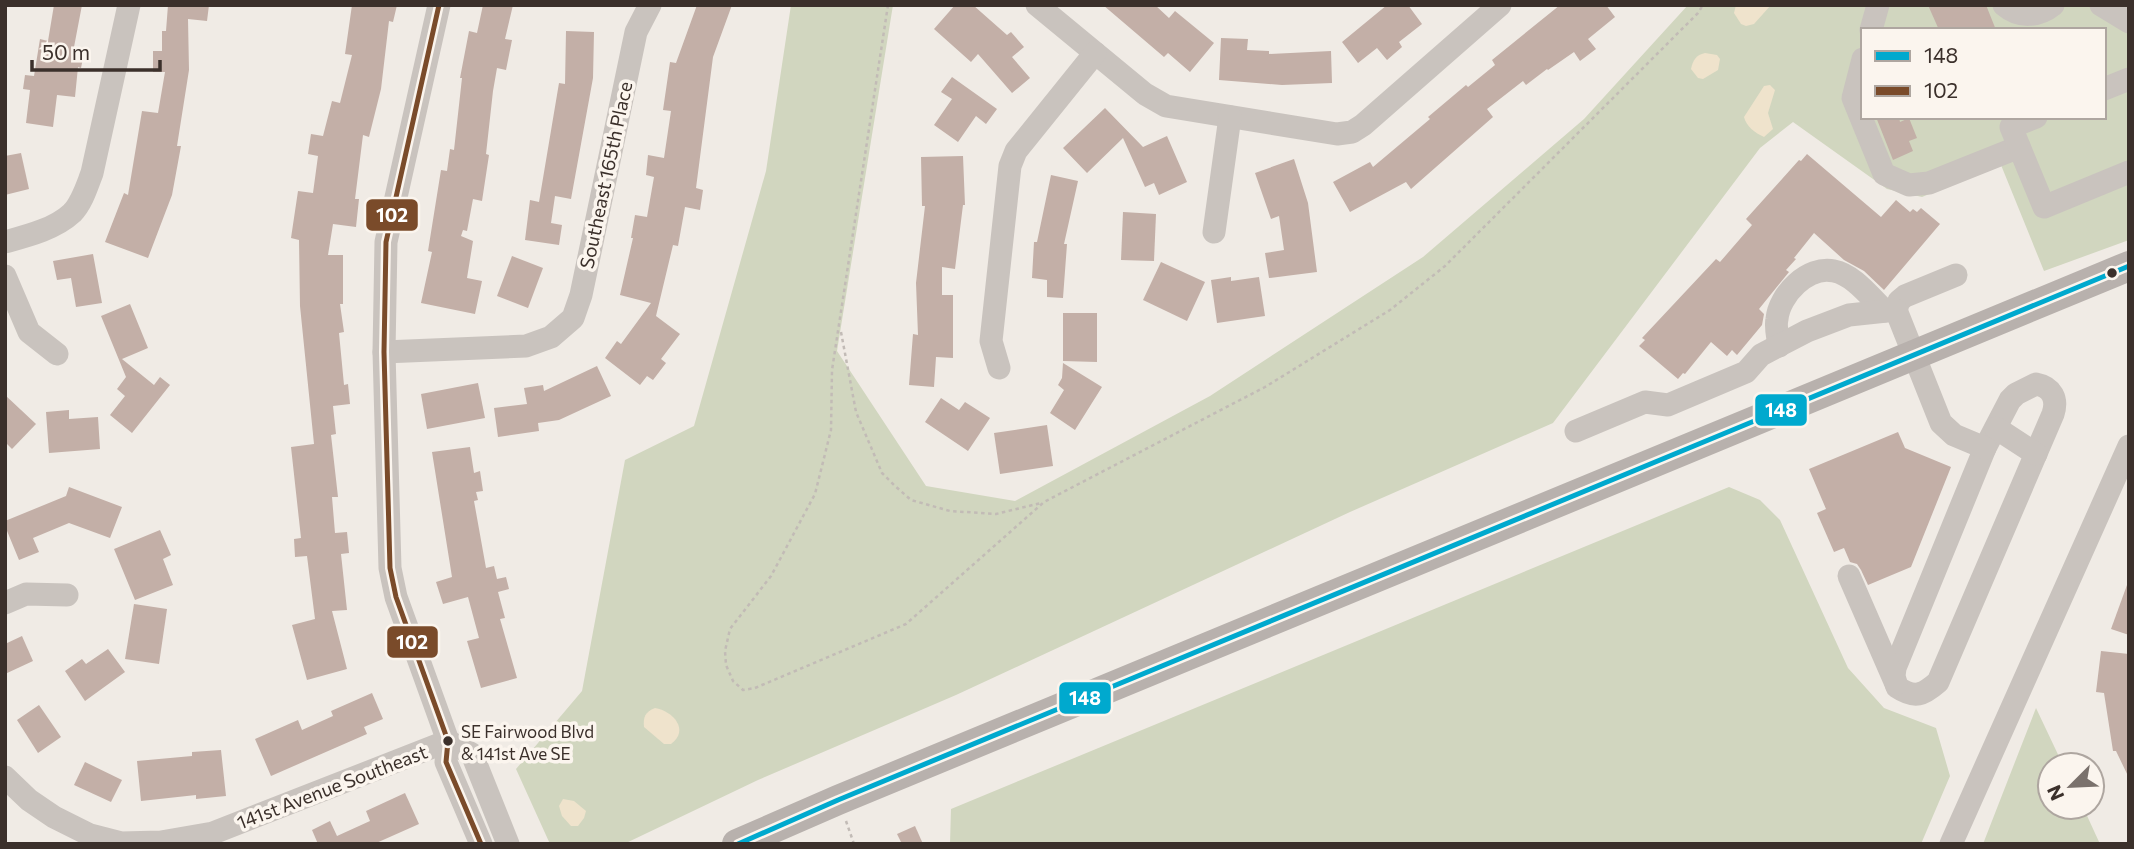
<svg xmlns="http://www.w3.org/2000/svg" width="2134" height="849" font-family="Commissioner,sans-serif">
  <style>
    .green { fill: #d1d6bf; fill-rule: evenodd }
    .sand { fill: #efe3cc }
    .building { fill: #c3afa7 }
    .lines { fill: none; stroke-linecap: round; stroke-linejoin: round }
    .path { stroke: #c2bbb6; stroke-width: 2.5; stroke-dasharray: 3.5 3.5; stroke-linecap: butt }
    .minor { stroke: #c9c3be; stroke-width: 23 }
    .major { stroke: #b8b1ad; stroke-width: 30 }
    .bus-1-casing { stroke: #fbf5ee; stroke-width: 10 }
    .bus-2-casing { stroke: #fbf5ee; stroke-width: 10 }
    .bus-1 { stroke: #00a9ce; stroke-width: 5 }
    .bus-2 { stroke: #7a4b2a; stroke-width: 5 }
    .bus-dot { fill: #3b302b; stroke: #fbf5ee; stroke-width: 2.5 }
    .labels { text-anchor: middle; stroke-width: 7; stroke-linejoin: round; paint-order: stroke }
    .bus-label { font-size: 17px; fill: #3b302b; stroke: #fbf5ee; text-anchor: start }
    .street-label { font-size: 19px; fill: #3b302b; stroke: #fbf5ee }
    .line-badge { stroke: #fbf5ee; stroke-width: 2.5 }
    .badge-label { font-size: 19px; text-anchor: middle; font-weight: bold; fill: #fff }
  </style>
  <rect width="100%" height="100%" fill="#f0ebe5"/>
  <g class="green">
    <path d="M 791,5 L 893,5 L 837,351 L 926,486 L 1015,501 L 1210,396 L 1423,257 L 1584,119 L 1688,5 L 2129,5 L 2129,240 L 2044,271 L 2001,165 L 1922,197 L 1887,189 L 1793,122 L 1760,148 L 1553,423 L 1350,512 L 956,695 L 758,780 L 624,844 L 550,844 L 516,769 L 582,691 L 625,460 L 694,426 L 766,171 ZM 1863,30 L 2104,30 L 2104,117 L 1863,117 Z"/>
    <path d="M 1729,487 L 1760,500 L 1780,520 L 1848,668 L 1884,708 L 1936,728 L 1950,776 L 1921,844 L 950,844 L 951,809 Z"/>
    <path d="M 2036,708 L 2063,765 L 2050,765 L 2050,807 L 2083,807 L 2100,844 L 1983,844 Z"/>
  </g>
  <g class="sand">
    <path d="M 1736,5 L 1771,5 L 1754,24 L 1746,26 L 1741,24 L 1734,13 Z"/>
    <path d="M 1705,53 L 1717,55 L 1720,59 L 1718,70 L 1703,79 L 1698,78 L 1691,69 C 1693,60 1696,55 1705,53 Z"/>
    <path d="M 1770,85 L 1775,90 L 1768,113 L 1773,129 L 1764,137 C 1755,133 1746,126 1744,117 L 1764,86 Z"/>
    <path d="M 655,708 C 673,711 690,730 671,744 L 664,744 L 644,727 C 643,717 645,712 655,708 Z"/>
    <path d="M 563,799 L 574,801 L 586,811 L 584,818 L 578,826 L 571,826 L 562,816 L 559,806 Z"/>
  </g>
  <g class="building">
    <path d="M 54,5 L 82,5 L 74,47 L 85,48 L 81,68 L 78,67 L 75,97 L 57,95 L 53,127 L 26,123 L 30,90 L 23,89 L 25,75 L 34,76 L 40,39 L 48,41 Z"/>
    <path d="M 168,5 L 209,5 L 207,21 L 188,19 L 189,70 L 177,146 L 181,146 L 172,195 L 148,258 L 105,242 L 124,193 L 128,195 L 142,111 L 158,113 L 165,72 L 153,72 L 153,51 L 162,51 L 162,31 L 166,31 Z"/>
    <path d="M 352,5 L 397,5 L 393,22 L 389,21 L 381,89 L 369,137 L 363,135 L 355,199 L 359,199 L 356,227 L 333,224 L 328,255 L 343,255 L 343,304 L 340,304 L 344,332 L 339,333 L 344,385 L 348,384 L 350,404 L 333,406 L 336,434 L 331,435 L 338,497 L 332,497 L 335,533 L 347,532 L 349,553 L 341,554 L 347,610 L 332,611 L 347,669 L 307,680 L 292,625 L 315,619 L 307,556 L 295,557 L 294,539 L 301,538 L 291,447 L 314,444 L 300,306 L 299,240 L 291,238 L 298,191 L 313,193 L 318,156 L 308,154 L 311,134 L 323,136 L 332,101 L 340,103 L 352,55 L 345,54 Z"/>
    <path d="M 483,5 L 513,5 L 505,39 L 512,40 L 506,70 L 497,68 L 493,91 L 486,154 L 489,155 L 482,201 L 473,199 L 467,231 L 463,230 L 461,236 L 473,241 L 467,278 L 482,281 L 475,314 L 421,303 L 432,252 L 428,251 L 441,170 L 447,171 L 450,149 L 454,150 L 462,78 L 460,78 L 469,31 L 477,33 Z"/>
    <path d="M 697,5 L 732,5 L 713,57 L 696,188 L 703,190 L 700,210 L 685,207 L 678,246 L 673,245 L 656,316 L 680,334 L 661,359 L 666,363 L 653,380 L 647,376 L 640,385 L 605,358 L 617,341 L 621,344 L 651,303 L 620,295 L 633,238 L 631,238 L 635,215 L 647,217 L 654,177 L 646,175 L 648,155 L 664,158 L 671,111 L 663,110 L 670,62 L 676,63 Z"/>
    <path d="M 955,5 L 973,5 L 1007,35 L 1011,32 L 1024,47 L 1012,57 L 1030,78 L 1012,93 L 978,54 L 971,62 L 934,29 Z"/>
    <path d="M 1103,5 L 1155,5 L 1169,18 L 1175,11 L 1214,43 L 1190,72 L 1168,53 L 1164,57 Z"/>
    <path d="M 1387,5 L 1408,5 L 1422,24 L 1399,42 L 1402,47 L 1387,60 L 1377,48 L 1358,63 L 1342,42 Z"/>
    <path d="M 1560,5 L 1606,5 L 1615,17 L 1588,39 L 1596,49 L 1580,61 L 1574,52 L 1548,70 L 1547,69 L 1526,85 L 1523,81 L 1487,109 L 1493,117 L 1411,189 L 1406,182 L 1350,212 L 1333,182 L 1370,162 L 1373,167 L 1430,119 L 1428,117 L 1466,85 L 1468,87 L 1495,65 L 1492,60 Z"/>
    <path d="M 1928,5 L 1986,5 L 1996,30 L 1939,30 Z"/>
    <path d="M 566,31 L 594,32 L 593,78 L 571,199 L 555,196 L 551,223 L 562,225 L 559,245 L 525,240 L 530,200 L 539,202 L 559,83 L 565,84 Z"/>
    <path d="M 1221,38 L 1248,39 L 1247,50 L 1269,51 L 1269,54 L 1331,51 L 1332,83 L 1282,85 L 1219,80 Z"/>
    <path d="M 952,77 L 997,109 L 986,124 L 976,116 L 958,142 L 934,125 L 952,99 L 941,92 Z"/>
    <path d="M 1105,108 L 1143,147 L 1167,136 L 1187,182 L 1159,195 L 1154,183 L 1145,187 L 1123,138 L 1087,173 L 1063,148 Z"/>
    <path d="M 1876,117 L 1899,117 L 1900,122 L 1909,118 L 1917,138 L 1909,141 L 1913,151 L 1893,160 Z"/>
    <path d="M 21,153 L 29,189 L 5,195 L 5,156 Z"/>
    <path d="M 1807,154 L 1881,217 L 1896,200 L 1910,212 L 1913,209 L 1917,212 L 1921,208 L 1940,224 L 1884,290 L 1864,271 L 1844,260 L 1814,233 L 1794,258 L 1796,259 L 1786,270 L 1789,272 L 1759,309 L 1764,314 L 1762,325 L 1737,355 L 1732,350 L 1727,356 L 1711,342 L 1685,374 L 1683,373 L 1678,379 L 1639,346 L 1645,340 L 1642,338 L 1716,259 L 1720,262 L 1752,225 L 1746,219 L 1799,160 L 1801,161 Z"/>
    <path d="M 963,156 L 965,205 L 963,205 L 955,269 L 942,267 L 942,295 L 953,295 L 953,358 L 936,357 L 934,387 L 909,385 L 913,334 L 918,335 L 916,283 L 925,206 L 922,206 L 921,157 Z"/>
    <path d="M 1294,159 L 1308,203 L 1317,272 L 1269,278 L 1265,253 L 1284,250 L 1279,216 L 1271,219 L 1255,173 Z"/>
    <path d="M 1051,175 L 1078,181 L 1064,244 L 1067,244 L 1063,298 L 1047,297 L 1047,280 L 1032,278 L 1034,242 L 1037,242 Z"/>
    <path d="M 1123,212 L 1156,214 L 1154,261 L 1121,260 Z"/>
    <path d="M 93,254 L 102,303 L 76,307 L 71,278 L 57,280 L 53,261 Z"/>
    <path d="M 512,256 L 543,268 L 528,308 L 497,296 Z"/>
    <path d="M 1161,262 L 1205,282 L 1187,321 L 1143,300 Z"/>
    <path d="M 1231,277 L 1231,281 L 1259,277 L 1265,316 L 1217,323 L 1211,280 Z"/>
    <path d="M 130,304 L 148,348 L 122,359 L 154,385 L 160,377 L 170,385 L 132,433 L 110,415 L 125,396 L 117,389 L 126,377 L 101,316 Z"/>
    <path d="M 1063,313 L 1097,313 L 1097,362 L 1063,361 Z"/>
    <path d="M 1063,363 L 1102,387 L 1075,430 L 1050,413 L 1064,390 L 1058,385 L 1062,378 Z"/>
    <path d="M 597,366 L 611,396 L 559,420 L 538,423 L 539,431 L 498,437 L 494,408 L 527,404 L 524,388 L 543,385 L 544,391 Z"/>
    <path d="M 478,383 L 485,418 L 427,429 L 421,394 Z"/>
    <path d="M 5,395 L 36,424 L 12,449 L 5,442 Z"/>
    <path d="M 941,398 L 959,410 L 965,402 L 990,418 L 968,451 L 925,422 Z"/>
    <path d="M 69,410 L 69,419 L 98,417 L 100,449 L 49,453 L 46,412 Z"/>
    <path d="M 1047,425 L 1053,466 L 1000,474 L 994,433 Z"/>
    <path d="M 1898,432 L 1905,448 L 1951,467 L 1911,567 L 1868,585 L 1861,570 L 1857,564 L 1850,562 L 1844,548 L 1834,552 L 1817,513 L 1826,509 L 1809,469 Z"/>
    <path d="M 470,447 L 474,473 L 480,471 L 483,491 L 476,492 L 478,500 L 474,501 L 486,568 L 494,566 L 497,579 L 506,577 L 509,589 L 498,592 L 505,618 L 500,619 L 517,678 L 481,688 L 467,641 L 479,638 L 468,597 L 443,604 L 436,582 L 452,577 L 432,452 Z"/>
    <path d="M 69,487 L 122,507 L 110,538 L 69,523 L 33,538 L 39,552 L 19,560 L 5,526 L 5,521 L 66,496 Z"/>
    <path d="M 160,530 L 171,555 L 163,559 L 173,585 L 135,600 L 114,549 Z"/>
    <path d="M 2127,585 L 2129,585 L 2129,635 L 2111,629 Z"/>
    <path d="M 134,604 L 167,609 L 159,664 L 125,659 Z"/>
    <path d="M 22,636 L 33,661 L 5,674 L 5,644 Z"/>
    <path d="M 108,649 L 125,672 L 85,701 L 65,671 L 82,659 L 86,664 Z"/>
    <path d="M 2101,651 L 2129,654 L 2129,778 L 2116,751 L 2113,751 L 2104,693 L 2096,692 Z"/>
    <path d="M 372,693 L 383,719 L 364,727 L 367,734 L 271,776 L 255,739 L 298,720 L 302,730 L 333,716 L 331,711 Z"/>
    <path d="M 39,705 L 61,737 L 38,753 L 17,720 Z"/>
    <path d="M 221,750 L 226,796 L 196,799 L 196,795 L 141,801 L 137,761 L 192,756 L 192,752 Z"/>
    <path d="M 85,762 L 122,780 L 111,802 L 74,785 Z"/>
    <path d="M 405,793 L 419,824 L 374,844 L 318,844 L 312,830 L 330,821 L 337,836 L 370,821 L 366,811 Z"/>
    <path d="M 915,826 L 923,844 L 902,844 L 897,834 Z"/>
  </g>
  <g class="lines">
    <g class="path">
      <path d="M 888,5 L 832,370 L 831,430 L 815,494 L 771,576 L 730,629 L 725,651 L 726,665 L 733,681 L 743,690 L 755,688 L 906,624 L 1044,502 L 1265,387 L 1390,310 L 1445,266 L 1698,13 L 1703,5"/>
      <path d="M 841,332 L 856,412 L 882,473 L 895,486 L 911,500 L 950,511 L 996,514 L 1041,503"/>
      <path d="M 846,821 L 854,844"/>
    </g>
    <g class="minor">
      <path d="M 439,5 L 386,242 L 384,352 L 390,568 L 396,597 L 448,741 L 446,762 L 481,844"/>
      <path d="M 1037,5 L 1145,94 L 1166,106 L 1337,134 L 1352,132 L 1363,125 L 1500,5"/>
      <path d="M 2004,5 C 2019,18 2038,17 2053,5"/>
      <path d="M 2101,5 L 2129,22"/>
      <path d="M 1871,30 L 1878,5"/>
      <path d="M 1863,59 L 1853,98 L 1884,174 L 1909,185 L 1929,183 L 2019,147"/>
      <path d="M 2104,89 L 2129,79"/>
      <path d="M 2036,117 L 2011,127 L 2044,207 L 2129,172"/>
      <path d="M 1214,232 L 1230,117"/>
      <path d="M 5,242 C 27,236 55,229 72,213 C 82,203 87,186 92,173 L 129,5"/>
      <path d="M 5,276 L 29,332 L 57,354"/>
      <path d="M 1896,310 L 1899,301 L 1905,296 L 1956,275"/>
      <path d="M 1779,346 C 1778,337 1775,327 1777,319 C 1779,295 1808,265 1834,271 C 1854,275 1870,297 1885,311"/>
      <path d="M 384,352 L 526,346 L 551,337 L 573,318 L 581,295 L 636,32 L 650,5"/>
      <path d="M 999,368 L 991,341 L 1010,166 L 1016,151 L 1095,53"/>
      <path d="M 2036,384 C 2052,387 2058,399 2053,414 L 1938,682 C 1923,695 1915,699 1897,687 L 1894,676 L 1895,668 L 1985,448 L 2010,400 L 2016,394 Z"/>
      <path d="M 1996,428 L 2036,454"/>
      <path d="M 1576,431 L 1645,402 L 1668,405 L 1746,372 L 1761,355 L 1807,331 L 1849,315 L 1896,310 L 1941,423 L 1954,435 L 1985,448"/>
      <path d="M 1849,576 L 1896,684"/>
      <path d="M 5,603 L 26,594 L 67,595"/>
      <path d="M 448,741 L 472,754 L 508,844"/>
      <path d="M 5,777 L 29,800 L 54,817 L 90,835 L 121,843 L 161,842 L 213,833 L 448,741"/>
      <path d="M 1951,844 L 2129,446"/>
    </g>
    <path class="major" d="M 737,844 L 838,800 L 2129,266"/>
    <g class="bus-1-casing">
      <path id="bus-1" d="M 738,844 L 838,800 L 2129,266"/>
    </g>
    <g class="bus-2-casing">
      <path id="bus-2" d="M 439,5 L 386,242 L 384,352 L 390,568 L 396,597 L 448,741 L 446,762 L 481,844"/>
    </g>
    <use href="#bus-1" class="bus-1"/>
    <use href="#bus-2" class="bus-2"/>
  </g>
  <g class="bus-dot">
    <circle cx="2112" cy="273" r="6"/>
    <circle cx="448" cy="741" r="6"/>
  </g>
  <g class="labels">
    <g class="bus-label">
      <text x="461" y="738">SE Fairwood Blvd<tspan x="461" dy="22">&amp; 141st Ave SE</tspan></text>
    </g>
    <g class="street-label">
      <text transform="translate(606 175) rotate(-78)" y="7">Southeast 165th Place</text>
      <text transform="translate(332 787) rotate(-21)" y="7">141st Avenue Southeast</text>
    </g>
  </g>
  <g class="line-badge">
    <rect x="365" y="198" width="54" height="34" rx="7" fill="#7a4b2a"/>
    <rect x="1754" y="393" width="54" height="34" rx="7" fill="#00a9ce"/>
    <rect x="386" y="625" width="53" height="34" rx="7" fill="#7a4b2a"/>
    <rect x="1058" y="681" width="54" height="34" rx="7" fill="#00a9ce"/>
  </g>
  <g class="badge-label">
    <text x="392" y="222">102</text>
    <text x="1781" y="417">148</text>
    <text x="412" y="649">102</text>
    <text x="1085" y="705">148</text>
  </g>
  <rect width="2134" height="849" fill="none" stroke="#3b302b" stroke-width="14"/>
  <rect x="1861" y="28" width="245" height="91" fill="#fbf5ee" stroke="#aea6a0" stroke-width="2"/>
  <rect x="1875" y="51" width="35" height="10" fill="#00a9ce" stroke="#aea6a0" stroke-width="2"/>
  <text x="1924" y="63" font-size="21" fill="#3b302b">148</text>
  <rect x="1875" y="86" width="35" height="10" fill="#7a4b2a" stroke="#aea6a0" stroke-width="2"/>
  <text x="1924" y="98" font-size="21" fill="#3b302b">102</text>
  <g transform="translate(2071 786) rotate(246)"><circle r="33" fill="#fbf5ee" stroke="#aea6a0" stroke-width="2"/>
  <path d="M0-5L12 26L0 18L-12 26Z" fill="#7a716c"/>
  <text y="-10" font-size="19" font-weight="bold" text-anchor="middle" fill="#3b302b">N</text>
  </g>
  <path d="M32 60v10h128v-10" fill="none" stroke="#3b302b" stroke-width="3.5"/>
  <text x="42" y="60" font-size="21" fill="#3b302b" stroke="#fbf5ee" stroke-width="5" paint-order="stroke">50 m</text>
</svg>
